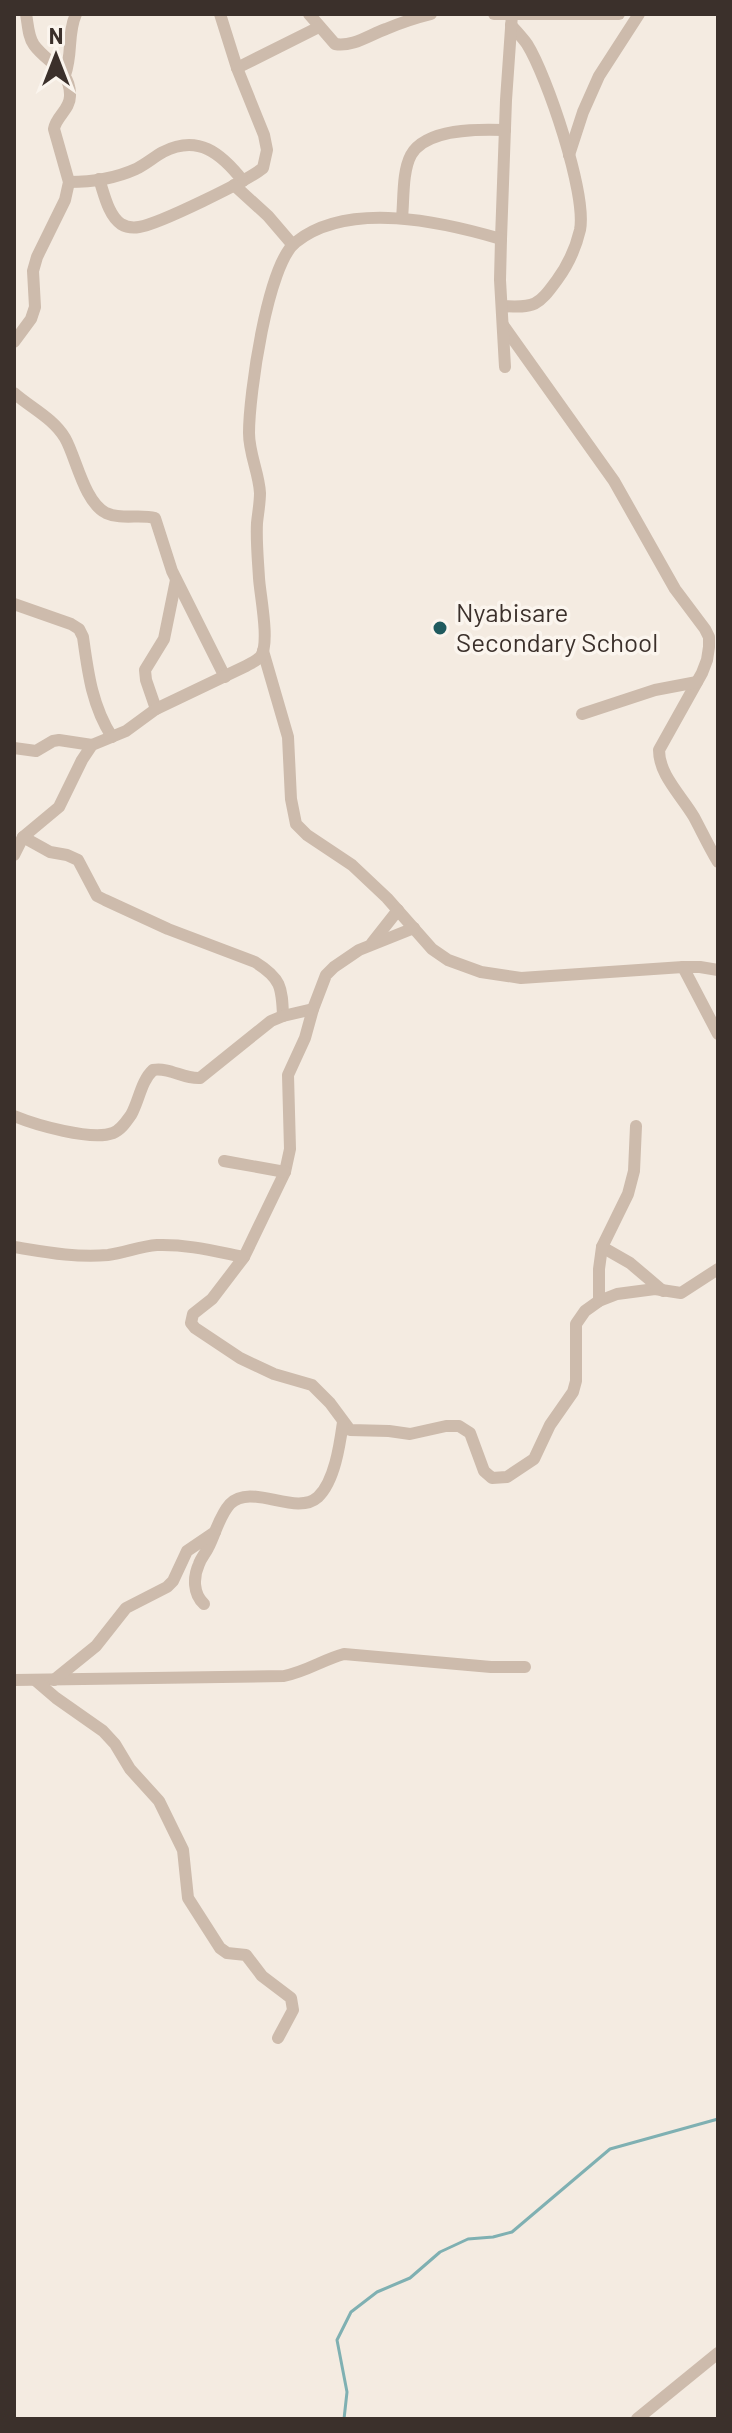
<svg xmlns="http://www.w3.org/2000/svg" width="732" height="2433" font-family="Barlow,sans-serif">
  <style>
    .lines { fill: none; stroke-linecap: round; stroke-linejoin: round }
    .stream { stroke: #7fb0b2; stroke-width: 3 }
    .minor { stroke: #cdbbac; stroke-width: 12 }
    .poi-dot { fill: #1f5a5e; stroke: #fbf5ee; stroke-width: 3 }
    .labels { text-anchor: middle; stroke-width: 7; stroke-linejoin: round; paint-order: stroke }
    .poi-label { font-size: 26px; fill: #3b302b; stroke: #fbf5ee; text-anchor: start }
  </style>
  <rect width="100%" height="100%" fill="#f4ebe1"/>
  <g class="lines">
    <path class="stream" d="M 344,2419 L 347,2392 L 337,2340 L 351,2312 L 377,2292 L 410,2278 L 440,2252 L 468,2239 L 493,2237 L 512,2232 L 610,2149 L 718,2119"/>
    <g class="minor">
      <path d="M 309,14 L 335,44 C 353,47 369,35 386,29 C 400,23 415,18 431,14"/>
      <path d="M 494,14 L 619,14"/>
      <path d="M 237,68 L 319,27"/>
      <path d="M 65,75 C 73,53 67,34 76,14"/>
      <path d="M 569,155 L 583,112 L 599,76 L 639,14"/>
      <path d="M 99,179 C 104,193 108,215 121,224 C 126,227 133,228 139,227 C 159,224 247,181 263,168 L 267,150 L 264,135 L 237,68 L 220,14"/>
      <path d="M 69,182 C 91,182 116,178 136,169 C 146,164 154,157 163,152 C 198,134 221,153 243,181"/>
      <path d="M 234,185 L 268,216 L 292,244"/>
      <path d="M 402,218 C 404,199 402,172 411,155 C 426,128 479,129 505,130"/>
      <path d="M 502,306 C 535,308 538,306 557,280 C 568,265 576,247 580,230 C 587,194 547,76 527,44 C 522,37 516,31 511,25"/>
      <path d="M 503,325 L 614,481 L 675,589 L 705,629 L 709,637 L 709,647 L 707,660 L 702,673 L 659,750 C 659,775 681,795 694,817 C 702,832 709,847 718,862"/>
      <path d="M 14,342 L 31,319 L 35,307 L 33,271 L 37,257 L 65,200 L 69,182 L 54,129 C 56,116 70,110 70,96 C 71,70 47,63 34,45 C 28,37 28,24 26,14"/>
      <path d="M 505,367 L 500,280 L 501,239 L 506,100 L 512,14"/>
      <path d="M 14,393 C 31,408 53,418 65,438 C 76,457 84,502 106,513 C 121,520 140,514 155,518 L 172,571 L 225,677"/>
      <path d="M 14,604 L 71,624 L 79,629 L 83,637 C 88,673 92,706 112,737"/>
      <path d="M 263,651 L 288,737 L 291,799 L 296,824 L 307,835 L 352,865 L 387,898 L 432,949 L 448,960 L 481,972 L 521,978 L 683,967 L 700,967 L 718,970"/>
      <path d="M 156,709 L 146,680 L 145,670 L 164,639 L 176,580"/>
      <path d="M 582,714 L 655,690 L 697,682"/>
      <path d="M 14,748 L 36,751 L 53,741 L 59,740 L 92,745"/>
      <path d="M 23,837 L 50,852 L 67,855 L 78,860 L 97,896 L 105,900 L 168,929 L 255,962 C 281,978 282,987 283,1016"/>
      <path d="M 14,855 L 23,837 L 59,807 L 82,760 L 92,745 L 126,731 L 156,709 L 246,666 C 251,663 257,661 261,656 C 270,642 260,595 259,578 C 258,560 256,541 257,523 C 258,513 260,503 260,493 C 259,473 249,454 249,433 C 249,396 267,264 296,242 C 349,200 443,222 501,239"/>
      <path d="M 414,928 L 359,950 L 334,967 L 326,975 L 313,1009 L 305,1038 L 288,1075 L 290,1149 L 285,1172 L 244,1257 L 212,1299 L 193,1314 L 191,1323 L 195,1328 L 240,1358 L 274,1374 L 312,1385 L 330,1403 L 350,1430 L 389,1431 L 410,1434 L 446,1426 L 459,1426 L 470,1433 L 484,1471 L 492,1478 L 507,1477 L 534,1459 L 550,1425 L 573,1392 L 576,1381 L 576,1324 L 585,1311 L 599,1301 L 617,1294 L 655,1289 L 681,1293 L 718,1269"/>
      <path d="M 372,943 L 398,910"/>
      <path d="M 683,967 L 718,1034"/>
      <path d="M 14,1116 C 36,1125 91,1141 113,1133 C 121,1130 126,1122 131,1115 C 139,1101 141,1081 153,1070 C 170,1067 183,1079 200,1078 L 271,1021 L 283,1016 L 313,1009"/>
      <path d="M 224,1161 L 285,1172"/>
      <path d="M 14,1247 C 45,1252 76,1258 108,1255 C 125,1253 140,1246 157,1245 C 187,1244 214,1251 244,1257"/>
      <path d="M 602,1247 L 630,1263 L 663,1291"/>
      <path d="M 599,1301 L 599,1269 L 602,1247 L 628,1194 L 634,1171 L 636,1126"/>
      <path d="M 204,1604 C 193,1594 193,1577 199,1564 C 201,1558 205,1554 208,1548 C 215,1535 219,1516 230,1504 C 251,1482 296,1517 318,1497 C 335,1481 340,1443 343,1422"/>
      <path d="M 14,1680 L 284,1676 C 308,1671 322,1660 344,1654 L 491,1667 L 525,1667"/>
      <path d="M 35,1680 L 56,1698 L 103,1731 L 115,1744 L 130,1769 L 159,1801 L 183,1850 L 188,1898 L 220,1948 L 227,1953 L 246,1955 L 262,1976 L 291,1998 L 293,2010 L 278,2038"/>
      <path d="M 54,1680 L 96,1646 L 126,1608 L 167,1587 L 173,1581 L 187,1551 L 215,1532"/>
      <path d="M 637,2419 L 718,2353"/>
    </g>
  </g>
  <circle class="poi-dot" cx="440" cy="628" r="8"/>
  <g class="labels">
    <g class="poi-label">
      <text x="456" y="622">Nyabisare<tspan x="456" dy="30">Secondary School</tspan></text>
    </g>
  </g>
  <rect width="732" height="2433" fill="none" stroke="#3b302b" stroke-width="32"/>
  <g transform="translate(56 56)" stroke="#fbf5ee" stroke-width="6" paint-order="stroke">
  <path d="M0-6L14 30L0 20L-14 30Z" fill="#3b302b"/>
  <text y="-12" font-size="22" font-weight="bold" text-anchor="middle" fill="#3b302b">N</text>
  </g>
</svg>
